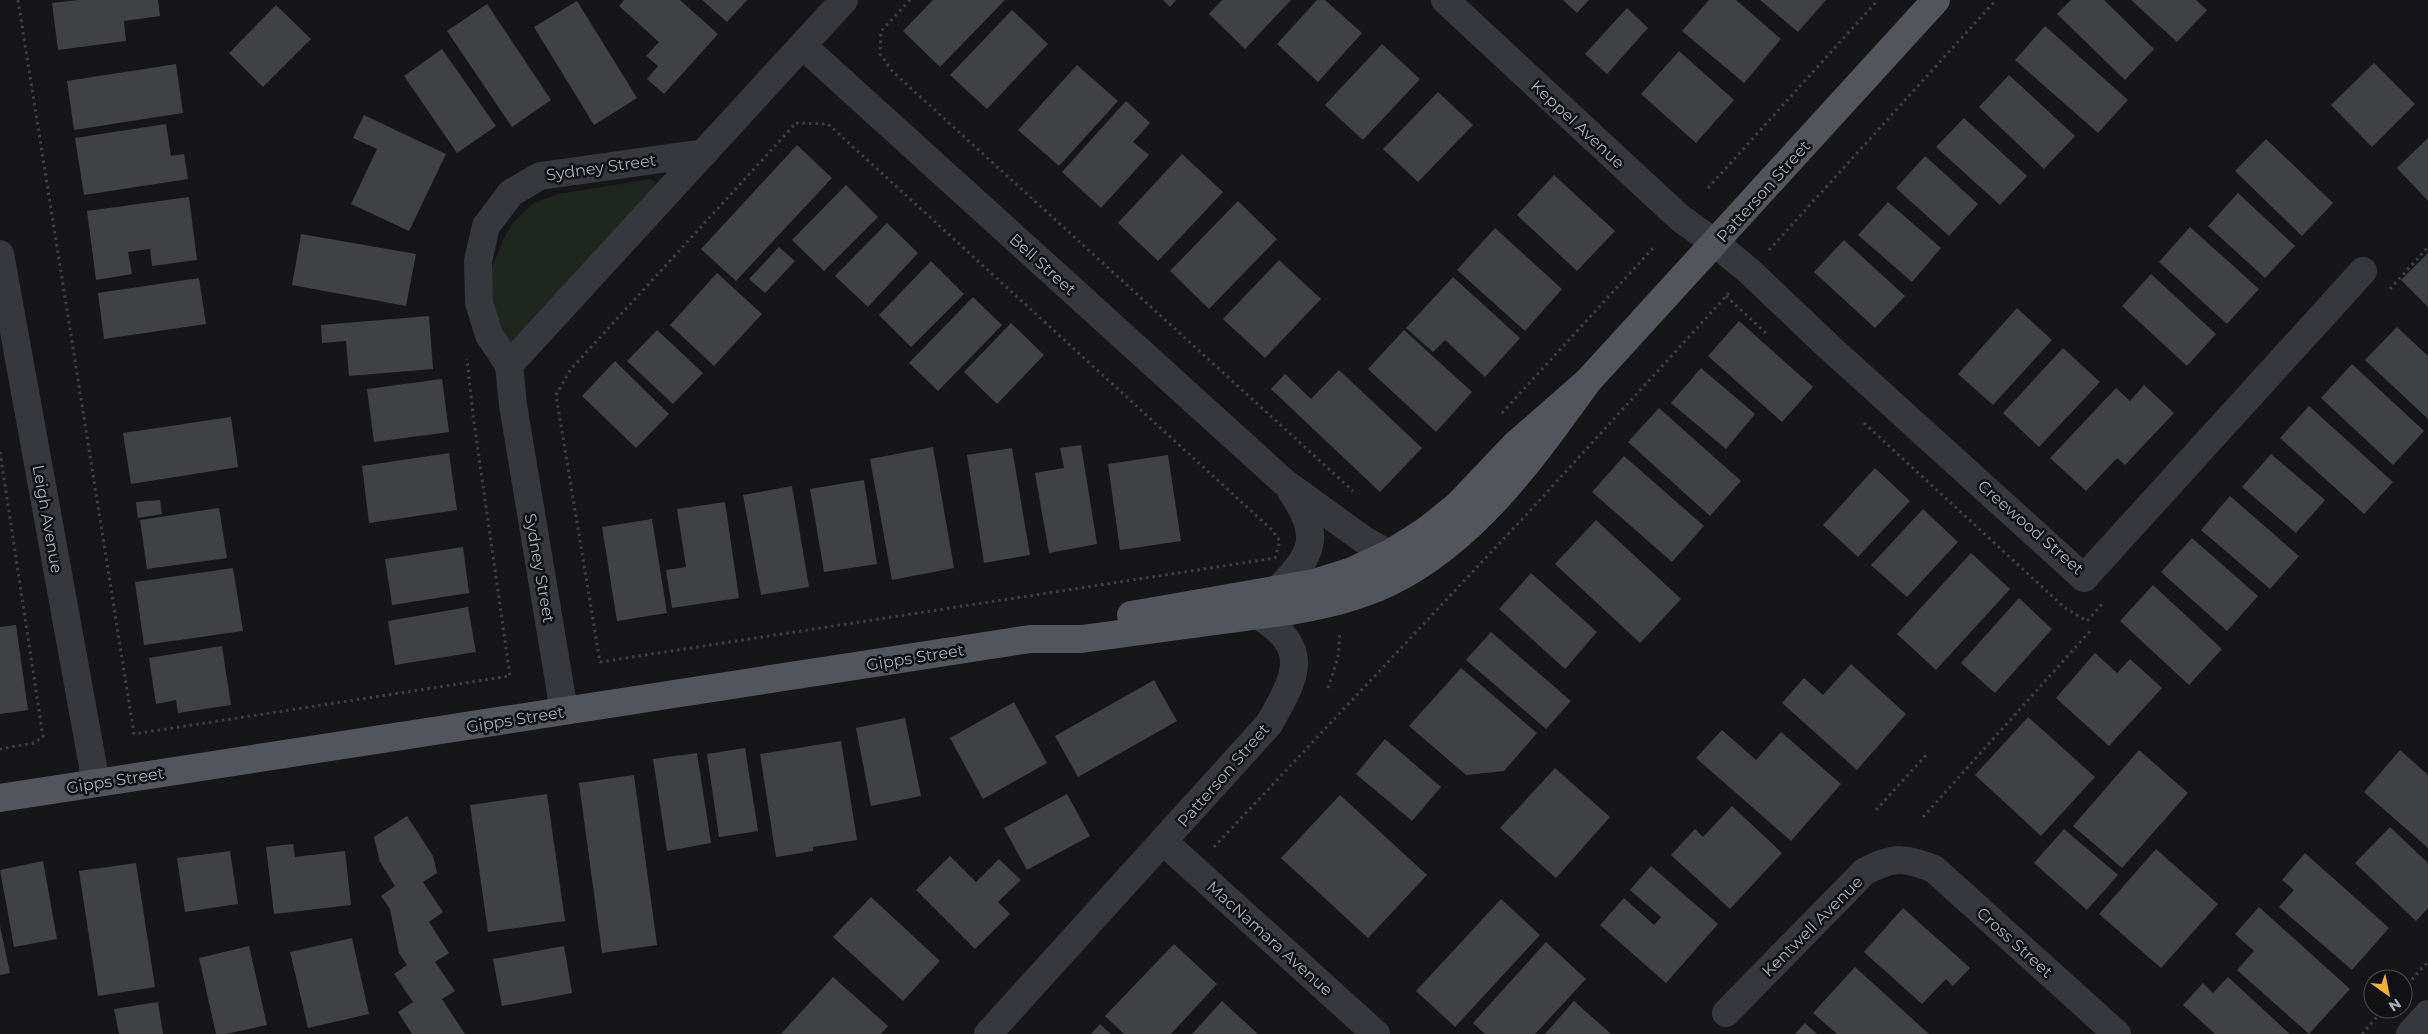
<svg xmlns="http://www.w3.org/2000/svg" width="2428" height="1034" font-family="Montserrat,sans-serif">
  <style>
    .green { fill: #1e261f }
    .building { fill: #404145 }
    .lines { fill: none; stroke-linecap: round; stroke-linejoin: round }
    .path { stroke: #3d3f44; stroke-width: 3; stroke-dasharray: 2.5 4; stroke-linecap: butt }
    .minor { stroke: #37383d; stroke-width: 28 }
    .tertiary { stroke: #37383d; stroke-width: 28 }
    .primary { stroke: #53555c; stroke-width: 28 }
    .labels { text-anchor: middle; stroke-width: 5; stroke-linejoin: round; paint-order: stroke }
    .street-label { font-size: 16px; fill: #a8adb8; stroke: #111113 }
  </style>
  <rect width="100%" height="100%" fill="#161618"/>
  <path class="green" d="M 650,179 L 655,182 L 656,189 L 511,346 L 495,323 L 491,270 L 504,238 L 513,223 L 532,204 L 558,194 Z"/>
  <g class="building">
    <path d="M 78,0 L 158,0 L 160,16 L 124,21 L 126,41 L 58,50 L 52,3 Z"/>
    <path d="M 624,0 L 680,0 L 718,34 L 664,94 L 647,79 L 658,66 L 646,56 L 659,42 L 619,6 Z"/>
    <path d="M 702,0 L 747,0 L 727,22 Z"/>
    <path d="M 933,0 L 1005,0 L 940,67 L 903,31 Z"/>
    <path d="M 1163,0 L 1176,0 L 1170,7 Z"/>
    <path d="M 1222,0 L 1291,0 L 1245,49 L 1209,14 Z"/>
    <path d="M 1317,0 L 1325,0 L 1362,33 L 1318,82 L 1277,44 Z"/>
    <path d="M 1563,0 L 1589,0 L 1577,13 Z"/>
    <path d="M 1709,0 L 1736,0 L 1781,39 L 1744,83 L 1682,31 Z"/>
    <path d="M 1760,0 L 1826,0 L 1798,32 Z"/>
    <path d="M 2071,0 L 2104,0 L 2154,49 L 2125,80 L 2057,14 Z"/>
    <path d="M 2131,0 L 2196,0 L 2207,10 L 2177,42 Z"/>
    <path d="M 577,1 L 637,98 L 594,125 L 534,27 Z"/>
    <path d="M 487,4 L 551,100 L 512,127 L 447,31 Z"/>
    <path d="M 276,5 L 311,39 L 263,87 L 229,53 Z"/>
    <path d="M 1627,8 L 1648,28 L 1607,74 L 1585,54 Z"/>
    <path d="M 1012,10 L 1048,44 L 987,109 L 950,75 Z"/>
    <path d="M 2045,26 L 2128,100 L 2098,133 L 2015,60 Z"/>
    <path d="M 1382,44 L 1420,79 L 1363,140 L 1325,105 Z"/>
    <path d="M 442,49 L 496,126 L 457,153 L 404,76 Z"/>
    <path d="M 1679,51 L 1734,100 L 1696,143 L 1641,94 Z"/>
    <path d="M 2374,63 L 2415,104 L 2372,147 L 2331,105 Z"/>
    <path d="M 176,64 L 183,113 L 74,130 L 67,81 Z"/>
    <path d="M 1077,65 L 1118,101 L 1059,166 L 1018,130 Z"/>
    <path d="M 2009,75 L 2075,136 L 2044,169 L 1979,107 Z"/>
    <path d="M 1438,92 L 1473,125 L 1418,182 L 1383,149 Z"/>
    <path d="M 1126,101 L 1150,123 L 1133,142 L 1149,155 L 1101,208 L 1062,172 Z"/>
    <path d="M 364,115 L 446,154 L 409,231 L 351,204 L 377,149 L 353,138 Z"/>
    <path d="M 1964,118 L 2027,176 L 2000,205 L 1936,147 Z"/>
    <path d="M 166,124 L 171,156 L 184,154 L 188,179 L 84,195 L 75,138 Z"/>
    <path d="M 2428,138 L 2428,201 L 2397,168 Z"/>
    <path d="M 2266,139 L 2333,203 L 2302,236 L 2235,171 Z"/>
    <path d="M 797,145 L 832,178 L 736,281 L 701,249 Z"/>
    <path d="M 1182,154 L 1223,192 L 1158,261 L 1118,223 Z"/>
    <path d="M 1925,156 L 1978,204 L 1949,236 L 1896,188 Z"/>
    <path d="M 1554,175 L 1615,231 L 1577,271 L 1517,215 Z"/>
    <path d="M 846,185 L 878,217 L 824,271 L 792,240 Z"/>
    <path d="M 2238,193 L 2295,246 L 2265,278 L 2208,226 Z"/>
    <path d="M 189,197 L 197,260 L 152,266 L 150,249 L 128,252 L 132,274 L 96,280 L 87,211 Z"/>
    <path d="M 1238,201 L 1277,239 L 1209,309 L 1170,271 Z"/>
    <path d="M 1888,202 L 1941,248 L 1912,282 L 1858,235 Z"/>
    <path d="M 887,223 L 918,253 L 868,307 L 835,276 Z"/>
    <path d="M 2190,227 L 2259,289 L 2227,324 L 2159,262 Z"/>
    <path d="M 1495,228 L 1562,289 L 1525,331 L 1457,270 Z"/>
    <path d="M 301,234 L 416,254 L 406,306 L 292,285 Z"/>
    <path d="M 1844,240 L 1905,296 L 1875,328 L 1814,272 Z"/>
    <path d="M 779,247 L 795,261 L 765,293 L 749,279 Z"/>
    <path d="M 2428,253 L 2428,307 L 2401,280 Z"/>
    <path d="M 1279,260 L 1321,299 L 1265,358 L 1223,319 Z"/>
    <path d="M 931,261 L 964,294 L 911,347 L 879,315 Z"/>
    <path d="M 717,273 L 762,314 L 714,366 L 670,325 Z"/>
    <path d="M 2151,274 L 2216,334 L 2187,366 L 2122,306 Z"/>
    <path d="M 1453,277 L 1520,338 L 1485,377 L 1445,340 L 1433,352 L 1406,328 Z"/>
    <path d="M 199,278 L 206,324 L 104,339 L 98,293 Z"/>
    <path d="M 973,297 L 1002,325 L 938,391 L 909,363 Z"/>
    <path d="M 2017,308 L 2052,340 L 1993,405 L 1958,374 Z"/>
    <path d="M 429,316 L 433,369 L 349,376 L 346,341 L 322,343 L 321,325 Z"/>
    <path d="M 1739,321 L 1813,387 L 1782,422 L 1708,356 Z"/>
    <path d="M 1011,323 L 1044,355 L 997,404 L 964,372 Z"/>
    <path d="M 2397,327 L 2428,356 L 2428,419 L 2365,360 Z"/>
    <path d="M 657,330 L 703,373 L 673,404 L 627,361 Z"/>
    <path d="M 1404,330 L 1472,392 L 1436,432 L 1368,369 Z"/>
    <path d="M 2063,348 L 2100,382 L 2039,447 L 2003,413 Z"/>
    <path d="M 615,361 L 669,414 L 636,448 L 582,396 Z"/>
    <path d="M 2352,364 L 2424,431 L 2393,465 L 2321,398 Z"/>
    <path d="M 1701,368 L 1755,414 L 1726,449 L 1671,403 Z"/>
    <path d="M 1339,370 L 1422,448 L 1380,492 L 1271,389 L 1285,374 L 1311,399 Z"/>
    <path d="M 442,379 L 449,432 L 374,442 L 367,389 Z"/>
    <path d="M 2144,385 L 2174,413 L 2125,465 L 2117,458 L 2086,491 L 2050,458 L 2116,388 L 2130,401 Z"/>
    <path d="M 2309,406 L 2393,482 L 2364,514 L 2280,438 Z"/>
    <path d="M 1659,408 L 1741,481 L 1710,516 L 1628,442 Z"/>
    <path d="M 231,417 L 238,467 L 131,484 L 123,433 Z"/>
    <path d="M 1081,445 L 1097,544 L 1049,553 L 1035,473 L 1064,468 L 1060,448 Z"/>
    <path d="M 933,447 L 954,568 L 892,580 L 870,459 Z"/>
    <path d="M 1012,448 L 1030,555 L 984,563 L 967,455 Z"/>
    <path d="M 449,453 L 457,510 L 369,523 L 362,466 Z"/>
    <path d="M 2271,454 L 2325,500 L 2296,533 L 2242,487 Z"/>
    <path d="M 1168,455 L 1181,541 L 1120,550 L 1108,464 Z"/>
    <path d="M 1624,456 L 1704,526 L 1672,562 L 1592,492 Z"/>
    <path d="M 1875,468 L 1910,501 L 1858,557 L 1823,525 Z"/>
    <path d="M 864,480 L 877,564 L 824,572 L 810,489 Z"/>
    <path d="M 792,486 L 809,587 L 761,595 L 743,495 Z"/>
    <path d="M 2230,496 L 2299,556 L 2270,589 L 2201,530 Z"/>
    <path d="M 160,500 L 162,514 L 138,518 L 136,502 Z"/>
    <path d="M 725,502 L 739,598 L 672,608 L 666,570 L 686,567 L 677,509 Z"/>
    <path d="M 219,508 L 227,558 L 147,569 L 140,520 Z"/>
    <path d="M 1923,509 L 1958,542 L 1907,597 L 1871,565 Z"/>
    <path d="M 652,519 L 667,613 L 617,621 L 602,527 Z"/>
    <path d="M 1596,520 L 1681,599 L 1640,643 L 1555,564 Z"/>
    <path d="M 2192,538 L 2258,596 L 2227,631 L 2161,572 Z"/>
    <path d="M 463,547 L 469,593 L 392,605 L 385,559 Z"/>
    <path d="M 1971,553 L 2010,589 L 1936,670 L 1897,634 Z"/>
    <path d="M 233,568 L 243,631 L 144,645 L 135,582 Z"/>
    <path d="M 1531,573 L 1597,632 L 1565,669 L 1499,609 Z"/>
    <path d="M 2153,585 L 2222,649 L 2189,685 L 2120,621 Z"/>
    <path d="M 2019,598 L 2052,629 L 1995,693 L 1961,663 Z"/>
    <path d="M 468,607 L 476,652 L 395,665 L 388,621 Z"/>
    <path d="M 16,625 L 28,710 L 0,714 L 0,627 Z"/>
    <path d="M 1491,632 L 1571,701 L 1546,729 L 1466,660 Z"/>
    <path d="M 222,646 L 231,705 L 178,713 L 176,700 L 156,704 L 149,658 Z"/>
    <path d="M 2095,653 L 2117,673 L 2130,659 L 2162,688 L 2109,746 L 2056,698 Z"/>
    <path d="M 1851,664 L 1906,714 L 1857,770 L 1782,703 L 1804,678 L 1823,695 Z"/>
    <path d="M 1461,668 L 1537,733 L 1504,771 L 1466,775 L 1409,726 Z"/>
    <path d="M 1154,680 L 1177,721 L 1078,777 L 1055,736 Z"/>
    <path d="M 1014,702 L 1047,763 L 983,799 L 950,738 Z"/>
    <path d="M 2028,717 L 2095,777 L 2041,836 L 1975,775 Z"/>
    <path d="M 905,718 L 921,796 L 871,806 L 856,728 Z"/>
    <path d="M 1722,730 L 1756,760 L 1781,732 L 1841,784 L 1791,841 L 1696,758 Z"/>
    <path d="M 1385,739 L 1441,787 L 1412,821 L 1356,774 Z"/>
    <path d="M 841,741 L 857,840 L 813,847 L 813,851 L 776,857 L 760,754 Z"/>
    <path d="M 745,748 L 758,831 L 719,837 L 707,754 Z"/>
    <path d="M 2139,750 L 2188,793 L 2122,868 L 2073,826 Z"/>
    <path d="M 2400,750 L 2428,775 L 2428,848 L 2364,792 Z"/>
    <path d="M 697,753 L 711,843 L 667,851 L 653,759 Z"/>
    <path d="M 1555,768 L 1610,817 L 1556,878 L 1500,828 Z"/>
    <path d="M 634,775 L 657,945 L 602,953 L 579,783 Z"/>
    <path d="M 547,794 L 565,921 L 488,932 L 470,805 Z"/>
    <path d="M 1067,794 L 1090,836 L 1027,870 L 1004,828 Z"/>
    <path d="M 1340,795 L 1427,875 L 1368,938 L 1281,858 Z"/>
    <path d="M 1732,806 L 1782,853 L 1730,909 L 1671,855 L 1695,829 L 1703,837 Z"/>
    <path d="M 407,816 L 433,856 L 437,873 L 423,882 L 443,912 L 429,922 L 449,953 L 435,962 L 455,991 L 442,999 L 465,1034 L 412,1034 L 398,1012 L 413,1002 L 394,974 L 407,965 L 399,953 L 390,909 L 381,896 L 395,886 L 380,862 L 374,837 Z"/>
    <path d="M 2390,827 L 2428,863 L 2428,908 L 2416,921 L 2355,863 Z"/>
    <path d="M 2064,829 L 2118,875 L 2087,910 L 2034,863 Z"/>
    <path d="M 293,844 L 295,857 L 345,851 L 351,905 L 274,914 L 266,847 Z"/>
    <path d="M 2156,849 L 2218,904 L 2161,968 L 2099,914 Z"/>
    <path d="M 230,851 L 238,904 L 185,912 L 177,858 Z"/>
    <path d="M 2305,853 L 2389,928 L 2352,970 L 2279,907 L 2294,890 L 2282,880 Z"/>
    <path d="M 950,856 L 976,882 L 999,859 L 1021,880 L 998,902 L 1010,914 L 975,949 L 916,890 Z"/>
    <path d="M 43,861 L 57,939 L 14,947 L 0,870 Z"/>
    <path d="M 136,863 L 155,987 L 98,996 L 79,871 Z"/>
    <path d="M 1651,866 L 1718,924 L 1666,983 L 1600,925 L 1624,898 L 1654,925 L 1661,917 L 1630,890 Z"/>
    <path d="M 871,897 L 940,961 L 903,1001 L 833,937 Z"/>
    <path d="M 1501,899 L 1540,935 L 1455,1027 L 1416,991 Z"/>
    <path d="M 2259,907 L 2350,989 L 2309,1034 L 2237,970 L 2254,951 L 2235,934 Z"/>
    <path d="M 1903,908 L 1970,968 L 1953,986 L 1946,979 L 1922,1004 L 1864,952 Z"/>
    <path d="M 0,926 L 10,973 L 0,975 Z"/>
    <path d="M 352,938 L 369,1014 L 308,1028 L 290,952 Z"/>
    <path d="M 1546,942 L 1586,979 L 1535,1034 L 1485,1034 L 1473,1023 Z"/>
    <path d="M 1174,944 L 1217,984 L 1171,1034 L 1124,1034 L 1105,1016 Z"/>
    <path d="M 249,946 L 267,1025 L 226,1034 L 216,1034 L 199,958 Z"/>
    <path d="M 564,946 L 572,993 L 502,1006 L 493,959 Z"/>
    <path d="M 1855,967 L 1929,1034 L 1837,1034 L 1813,1013 Z"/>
    <path d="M 833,977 L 888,1026 L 881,1034 L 781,1034 Z"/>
    <path d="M 2228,977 L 2290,1034 L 2215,1034 L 2183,1005 L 2203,983 L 2213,993 Z"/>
    <path d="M 1222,1001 L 1258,1034 L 1192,1034 Z"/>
    <path d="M 1574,1001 L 1611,1034 L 1545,1034 Z"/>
    <path d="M 158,1002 L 163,1034 L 119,1034 L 114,1009 Z"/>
    <path d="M 1805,1023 L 1817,1034 L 1795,1034 Z"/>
    <path d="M 1100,1024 L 1111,1034 L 1091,1034 Z"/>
  </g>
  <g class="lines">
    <g class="path">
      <path d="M 18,0 L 134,734 L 510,676 L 473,415 L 467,359"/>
      <path d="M 910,0 L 881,31 L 880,54 L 892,71 L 1353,491"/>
      <path d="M 796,123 L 828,124 L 1271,529 L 1280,541 L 1275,558 L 600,662 L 556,395 L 571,369 Z"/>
      <path d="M 1708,188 L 1878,0"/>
      <path d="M 1769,250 L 1996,0"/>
      <path d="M 2390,289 L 2428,247"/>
      <path d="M 1726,296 L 1769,336"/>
      <path d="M 1502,413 L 1654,247"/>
      <path d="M 1864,423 L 2065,608 L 2087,621 L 2102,604"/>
      <path d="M 0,452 L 43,737 L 34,743 L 0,749"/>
      <path d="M 1328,688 L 1338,658 L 1340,631"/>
      <path d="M 1876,810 L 1927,754"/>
      <path d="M 1923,817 L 2091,630"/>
      <path d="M 1214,847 L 1526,515 L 1729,293"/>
      <path d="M 2403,989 L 2428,962"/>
      <path d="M 2362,1034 L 2384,1009"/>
    </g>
    <g class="minor">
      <path d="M 1445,0 L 1680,218 L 1715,243 L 1749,271 L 1828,346 L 2084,578 L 2363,271"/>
      <path d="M 803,46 L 1284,482 L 1364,540 L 1389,554"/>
      <path d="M 0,254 L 96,783"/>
      <path d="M 509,365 L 489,335 L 479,302 L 478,261 L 486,226 L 511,193 L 540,176 L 704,153"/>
      <path d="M 1278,589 C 1315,554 1321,534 1291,491"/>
      <path d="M 564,711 L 513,405 L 509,365 L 844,0"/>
      <path d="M 1164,842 L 1376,1034"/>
      <path d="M 1726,1013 L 1864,872 C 1893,856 1904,857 1934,869 L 2117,1034"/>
      <path d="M 2410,1034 L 2428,1014"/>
    </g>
    <path class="tertiary" d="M 988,1034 L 1269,724 C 1295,678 1313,649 1259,616"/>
    <g class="primary">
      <path d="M 1131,615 L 1314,583 L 1352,571 L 1389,554 L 1427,530 L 1458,505 L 1516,444 L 1588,381 L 1936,0"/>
      <path d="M 0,798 L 1030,639 L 1082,639 L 1290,611 C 1323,605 1357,598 1388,583 C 1475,541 1534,456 1588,381"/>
    </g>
  </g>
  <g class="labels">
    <g class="street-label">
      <text transform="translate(1578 124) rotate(43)" y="6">Keppel Avenue</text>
      <text transform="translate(601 167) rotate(-8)" y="6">Sydney Street</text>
      <text transform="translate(1763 191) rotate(-48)" y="6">Patterson Street</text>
      <text transform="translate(1043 264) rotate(42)" y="6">Bell Street</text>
      <text transform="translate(48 519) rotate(80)" y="6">Leigh Avenue</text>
      <text transform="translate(2031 527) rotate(41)" y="6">Creewood Street</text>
      <text transform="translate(540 568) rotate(80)" y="6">Sydney Street</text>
      <text transform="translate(915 657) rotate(-9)" y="6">Gipps Street</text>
      <text transform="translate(515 719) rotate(-9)" y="6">Gipps Street</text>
      <text transform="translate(1223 775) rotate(-49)" y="6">Patterson Street</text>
      <text transform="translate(115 780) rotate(-9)" y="6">Gipps Street</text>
      <text transform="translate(1812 926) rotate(-45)" y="6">Kentwell Avenue</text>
      <text transform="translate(1270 938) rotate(42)" y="6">MacNamara Avenue</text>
      <text transform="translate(2015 942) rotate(42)" y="6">Cross Street</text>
    </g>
  </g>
  <g transform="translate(2388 994) rotate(147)"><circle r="24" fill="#111113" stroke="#4d4f55"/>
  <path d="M0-4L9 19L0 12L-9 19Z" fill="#f2b134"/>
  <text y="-8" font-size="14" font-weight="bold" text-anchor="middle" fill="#a8adb8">N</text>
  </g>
</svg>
